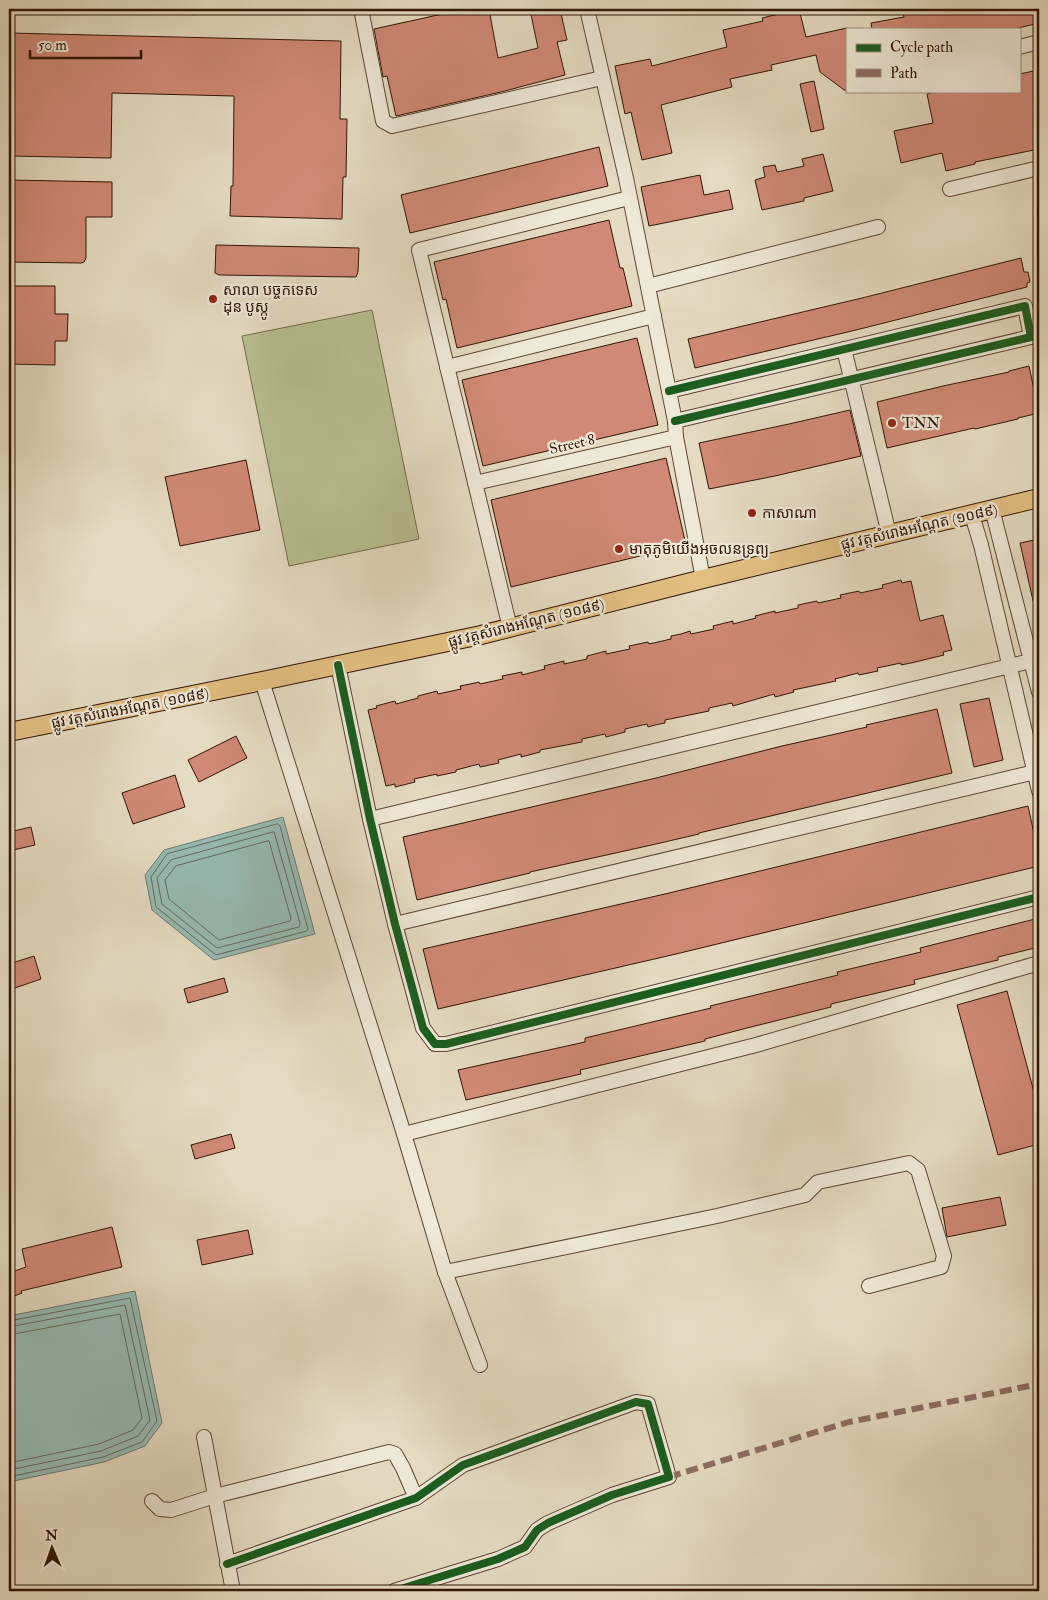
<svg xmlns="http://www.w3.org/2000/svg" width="1048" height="1600" font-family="'IM FELL Double Pica','Noto Sans Khmer',serif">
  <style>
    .green { fill: #b7bf91; stroke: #746a4b }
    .water { fill: #96bbb4; stroke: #6e796e }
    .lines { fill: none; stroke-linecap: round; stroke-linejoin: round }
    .shore { stroke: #64685c; stroke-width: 1 }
    .building { fill: #d08976; stroke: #311505 }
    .minor-casing { stroke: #5e4634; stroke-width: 16 }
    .major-casing { stroke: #311505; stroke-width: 20 }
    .minor { stroke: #eee8d7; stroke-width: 14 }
    .major { stroke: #e2be81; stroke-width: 18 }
    .quiet { stroke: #8d6e63; stroke-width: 6; stroke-dasharray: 12 6; stroke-linecap: butt }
    .cycleway-casing { stroke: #eee8d7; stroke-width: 11 }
    .cycleway { stroke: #1b5e20; stroke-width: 8 }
    .poi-dot { fill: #8f2418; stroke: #eee8d7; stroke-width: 2 }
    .labels { text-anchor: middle; stroke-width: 4.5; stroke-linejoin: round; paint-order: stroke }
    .poi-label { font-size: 15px; fill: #311505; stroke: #eee8d7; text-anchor: start }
    .street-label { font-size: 15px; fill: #311505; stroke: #eee8d7 }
  </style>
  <rect width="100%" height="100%" fill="#e5dbc2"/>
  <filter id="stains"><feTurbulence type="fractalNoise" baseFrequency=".004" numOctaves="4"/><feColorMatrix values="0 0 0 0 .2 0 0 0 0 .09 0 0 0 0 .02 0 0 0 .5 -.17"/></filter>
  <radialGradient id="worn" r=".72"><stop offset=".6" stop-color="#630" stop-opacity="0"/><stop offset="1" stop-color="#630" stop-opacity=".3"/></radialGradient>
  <path class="green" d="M 372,310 L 419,539 L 289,566 L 242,336 Z"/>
  <g class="water">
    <path d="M 193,9 L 250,9 L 193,15 Z"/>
    <path d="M 283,817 L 315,934 L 214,960 L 152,910 L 145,875 L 164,850 Z"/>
    <path d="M 135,1291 L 162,1423 L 145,1446 L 104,1462 L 9,1482 L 9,1316 Z"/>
  </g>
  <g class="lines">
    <g class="shore">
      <path d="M 278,824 L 280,826 L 304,915 L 308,929 L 307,931 L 216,955 L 156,907 L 151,877 L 167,854 Z"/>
      <path d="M 274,832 L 298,916 L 300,924 L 299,927 L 217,948 L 162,904 L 157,878 L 171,860 Z"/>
      <path d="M 269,841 L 291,918 L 290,921 L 219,940 L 169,899 L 165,880 L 176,866 Z"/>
      <path d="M 9,1321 L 130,1298 L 157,1421 L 142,1442 L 103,1457 L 9,1477"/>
      <path d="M 9,1327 L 125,1305 L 150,1420 L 138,1436 L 101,1451 L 9,1470"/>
      <path d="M 9,1335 L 120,1314 L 142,1418 L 133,1430 L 99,1444 L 9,1463"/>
    </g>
  </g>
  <g class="building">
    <path d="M 455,9 L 489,9 L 498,58 L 538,48 L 530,10 L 537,9 L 560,9 L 567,40 L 557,42 L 565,75 L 501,92 L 396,116 L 387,76 L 383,77 L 374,29 L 456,11 Z"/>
    <path d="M 799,9 L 806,37 L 847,28 L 847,92 L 820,72 L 816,55 L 771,65 L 772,70 L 730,79 L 732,87 L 661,105 L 672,153 L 642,160 L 631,112 L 625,114 L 615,66 L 650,59 L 652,66 L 727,47 L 723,30 L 763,21 L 762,18 Z"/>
    <path d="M 902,9 L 1038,9 L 1039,23 L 1014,29 L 872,29 L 871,23 L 904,17 Z"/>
    <path d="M 9,33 L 341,41 L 340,119 L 347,119 L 346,177 L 343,177 L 342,219 L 230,216 L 231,186 L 233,186 L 234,96 L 112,93 L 111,158 L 10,156 L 11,91 L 9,91 Z"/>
    <path d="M 1039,70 L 1039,149 L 975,162 L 975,164 L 946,171 L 942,153 L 901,163 L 894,131 L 933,123 L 927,94 L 938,91 L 1019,91 L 1019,74 Z"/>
    <path d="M 814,81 L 824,129 L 811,132 L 800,84 Z"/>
    <path d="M 599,147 L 608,186 L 410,233 L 401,195 Z"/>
    <path d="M 823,154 L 833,191 L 804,198 L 804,201 L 762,210 L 755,180 L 765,177 L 763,167 L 775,165 L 777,172 L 804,166 L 802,159 Z"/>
    <path d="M 700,175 L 704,195 L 729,190 L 733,209 L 649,226 L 641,187 Z"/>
    <path d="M 9,180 L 112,182 L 112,217 L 86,217 L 86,258 L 84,262 L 81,263 L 9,262 Z"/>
    <path d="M 609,220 L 620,268 L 623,268 L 632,306 L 457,348 L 446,299 L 443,300 L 434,262 Z"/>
    <path d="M 216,245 L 359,248 L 358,272 L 356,277 L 219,275 L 215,273 Z"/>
    <path d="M 1021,258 L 1024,272 L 1028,272 L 1030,282 L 1027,283 L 1027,287 L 856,330 L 695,368 L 688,339 L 862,298 Z"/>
    <path d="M 9,286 L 55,286 L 55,314 L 68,314 L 67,341 L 55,341 L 55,365 L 9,364 Z"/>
    <path d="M 637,338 L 658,425 L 483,466 L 462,380 Z"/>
    <path d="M 1029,366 L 1039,413 L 1018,418 L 1018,419 L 975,429 L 974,428 L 887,448 L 877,402 L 943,386 L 1009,372 L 1009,371 Z"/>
    <path d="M 850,410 L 861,456 L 775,476 L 709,489 L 699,443 L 789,424 Z"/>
    <path d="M 666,458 L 686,545 L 511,587 L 491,500 Z"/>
    <path d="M 246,460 L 260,530 L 180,546 L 165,477 Z"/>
    <path d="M 1039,539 L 1039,605 L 1034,605 L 1020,543 Z"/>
    <path d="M 901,580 L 902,583 L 911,581 L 920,621 L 943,615 L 952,650 L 943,652 L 944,655 L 911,663 L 901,665 L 901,663 L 877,668 L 878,671 L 859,675 L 858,673 L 835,679 L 836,681 L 793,690 L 794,692 L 775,697 L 774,694 L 733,706 L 732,703 L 709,708 L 709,711 L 665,720 L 665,723 L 655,725 L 648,727 L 647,724 L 625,729 L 625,732 L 606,737 L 605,734 L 582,739 L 582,742 L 540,750 L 540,752 L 521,757 L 521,754 L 498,760 L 499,763 L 480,767 L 479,764 L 456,770 L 456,772 L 437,776 L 437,774 L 414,779 L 415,782 L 395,787 L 395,784 L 386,786 L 368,710 L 377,708 L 376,706 L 395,701 L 396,704 L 418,698 L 418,696 L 437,691 L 438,694 L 461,689 L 460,686 L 470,684 L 479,682 L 480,684 L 503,679 L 502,676 L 522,672 L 522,675 L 545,669 L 544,666 L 564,661 L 564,664 L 587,659 L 587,656 L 606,651 L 606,654 L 630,649 L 629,646 L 648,642 L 649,644 L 671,639 L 671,636 L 681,634 L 690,631 L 691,634 L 714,629 L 713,626 L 733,621 L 733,624 L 756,618 L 755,616 L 775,611 L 775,613 L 798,608 L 798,605 L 817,601 L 818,603 L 841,598 L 840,595 L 859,591 L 860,593 L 883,588 L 882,585 Z"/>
    <path d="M 989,698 L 1003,760 L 974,767 L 960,704 Z"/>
    <path d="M 937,709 L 952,773 L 699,833 L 699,834 L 656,844 L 530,872 L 530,873 L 417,900 L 403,837 L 656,778 L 782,746 L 867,727 L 866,725 Z"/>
    <path d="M 236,736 L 247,758 L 199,782 L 188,760 Z"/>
    <path d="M 175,775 L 185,807 L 133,824 L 122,793 Z"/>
    <path d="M 1028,806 L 1039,857 L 1039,866 L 676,954 L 438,1009 L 423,949 L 665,894 Z"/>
    <path d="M 31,827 L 35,845 L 9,851 L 9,832 Z"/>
    <path d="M 1039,918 L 1039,947 L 998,957 L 998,960 L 914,980 L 915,984 L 831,1004 L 831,1007 L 747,1028 L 705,1039 L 705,1041 L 580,1070 L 581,1074 L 466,1100 L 458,1070 L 585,1042 L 585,1038 L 711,1008 L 710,1006 L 838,975 L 837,972 L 921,952 L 920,948 Z"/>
    <path d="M 34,956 L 41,979 L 9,990 L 9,964 Z"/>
    <path d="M 224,978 L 228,992 L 188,1003 L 184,989 Z"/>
    <path d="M 1007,991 L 1039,1111 L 1039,1144 L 998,1155 L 957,1005 Z"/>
    <path d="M 231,1134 L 235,1148 L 195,1159 L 191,1145 Z"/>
    <path d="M 1000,1197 L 1006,1225 L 947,1237 L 942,1208 Z"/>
    <path d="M 112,1227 L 122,1267 L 21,1291 L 22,1293 L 9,1298 L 9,1273 L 26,1267 L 22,1249 Z"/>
    <path d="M 248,1230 L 253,1254 L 202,1265 L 197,1240 Z"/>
  </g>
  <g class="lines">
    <g class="minor-casing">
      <g id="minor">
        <path d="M 361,9 L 383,121 L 392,126 L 602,78"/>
        <path d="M 587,9 L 626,178 L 675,421 L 676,437 L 703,579"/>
        <path d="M 1019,47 L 1039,42"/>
        <path d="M 950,189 L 1039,168"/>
        <path d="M 648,286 L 878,227"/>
        <path d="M 844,349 L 889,534"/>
        <path d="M 447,367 L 654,316"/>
        <path d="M 669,391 L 1025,306 L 1031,337 L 675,421"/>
        <path d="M 475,483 L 676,437"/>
        <path d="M 992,509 L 1039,692"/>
        <path d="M 972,515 L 981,545 L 1039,791"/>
        <path d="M 510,628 L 419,250 L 629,198"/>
        <path d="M 338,665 L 370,819 L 395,924 L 423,1028 L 435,1044 L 446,1044 L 1039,897"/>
        <path d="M 262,681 L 404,1134 L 445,1272 L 480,1365"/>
        <path d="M 370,819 L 1039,659"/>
        <path d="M 395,924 L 1039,771"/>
        <path d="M 404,1134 L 756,1045 L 1039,963"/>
        <path d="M 445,1272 L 717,1216 L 805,1195 L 818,1182 L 909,1163 L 918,1170 L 944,1256 L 941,1267 L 869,1286"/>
        <path d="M 204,1437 L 233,1591"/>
        <path d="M 152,1501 L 160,1509 L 171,1510 L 215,1496 L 389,1452 L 395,1454 L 403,1468 L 416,1498"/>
        <path d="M 227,1564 L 416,1498 L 463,1465 L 636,1402 L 648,1404 L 669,1477 L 612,1495 L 548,1523 L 537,1530 L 525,1547 L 498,1559 L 394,1591"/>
      </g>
    </g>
    <g class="major-casing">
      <path id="major" d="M 9,732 L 262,681 L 481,635 L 703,579 L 1039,498"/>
    </g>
    <use href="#minor" class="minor"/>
    <use href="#major" class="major"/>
    <path class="quiet" d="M 669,1477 L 849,1422 L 1039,1384"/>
    <g class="cycleway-casing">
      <g id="cycleway">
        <path d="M 669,391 L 1025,306 L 1031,337 L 675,421"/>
        <path d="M 338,665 L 370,819 L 395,924 L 423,1028 L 435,1044 L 446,1044 L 1039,897"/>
        <path d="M 227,1564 L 416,1498 L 463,1465 L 636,1402 L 648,1404 L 669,1477 L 612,1495 L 548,1523 L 537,1530 L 525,1547 L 498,1559 L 394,1591"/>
      </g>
    </g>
    <use href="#cycleway" class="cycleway"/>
  </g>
  <g class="poi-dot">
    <circle cx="213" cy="299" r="5"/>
    <circle cx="892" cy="423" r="5"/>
    <circle cx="752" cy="513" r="5"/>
    <circle cx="619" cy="549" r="5"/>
  </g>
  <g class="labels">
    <g class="poi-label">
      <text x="223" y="295">សាលា បច្ចកទេស<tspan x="223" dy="17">ដុន បូស្កូ</tspan></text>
      <text x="902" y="428">TNN</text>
      <text x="762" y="518">កាសាណា</text>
      <text x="629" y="554">មាតុភូមិយើងអចលនទ្រព្យ</text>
    </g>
    <g class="street-label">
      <text transform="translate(572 444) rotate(-13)" y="5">Street 8</text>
      <text transform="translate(919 527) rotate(-13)" y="5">ផ្លូវ វត្តសំរោងអណ្ដែត (១០៨៩)</text>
      <text transform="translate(526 623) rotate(-14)" y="5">ផ្លូវ វត្តសំរោងអណ្ដែត (១០៨៩)</text>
      <text transform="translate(130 708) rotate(-11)" y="5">ផ្លូវ វត្តសំរោងអណ្ដែត (១០៨៩)</text>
    </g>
  </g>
  <rect width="1048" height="1600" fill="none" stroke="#e5dbc2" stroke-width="30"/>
  <rect x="10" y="10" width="1028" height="1580" fill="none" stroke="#311505" stroke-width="2.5"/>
  <rect x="15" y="15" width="1018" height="1570" fill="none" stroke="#311505"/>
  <rect x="846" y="28" width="175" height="65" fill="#eee8d7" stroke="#a29483"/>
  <rect x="856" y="44" width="25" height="8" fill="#1b5e20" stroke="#a29483"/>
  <text x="890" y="52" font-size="15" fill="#311505">Cycle path</text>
  <rect x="856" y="69" width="25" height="8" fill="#8d6e63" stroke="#a29483"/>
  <text x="890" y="78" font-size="15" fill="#311505">Path</text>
  <g transform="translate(52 1548) rotate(358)" stroke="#eee8d7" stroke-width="4" paint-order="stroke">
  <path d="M0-4L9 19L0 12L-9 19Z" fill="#311505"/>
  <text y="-8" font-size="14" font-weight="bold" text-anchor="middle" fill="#311505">N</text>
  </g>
  <path d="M30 50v8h111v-8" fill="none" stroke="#311505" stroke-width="2.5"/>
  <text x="38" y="50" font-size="15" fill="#311505" stroke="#eee8d7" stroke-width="4" paint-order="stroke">50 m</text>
  <rect width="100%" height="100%" filter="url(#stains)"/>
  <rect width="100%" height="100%" fill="url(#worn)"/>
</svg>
